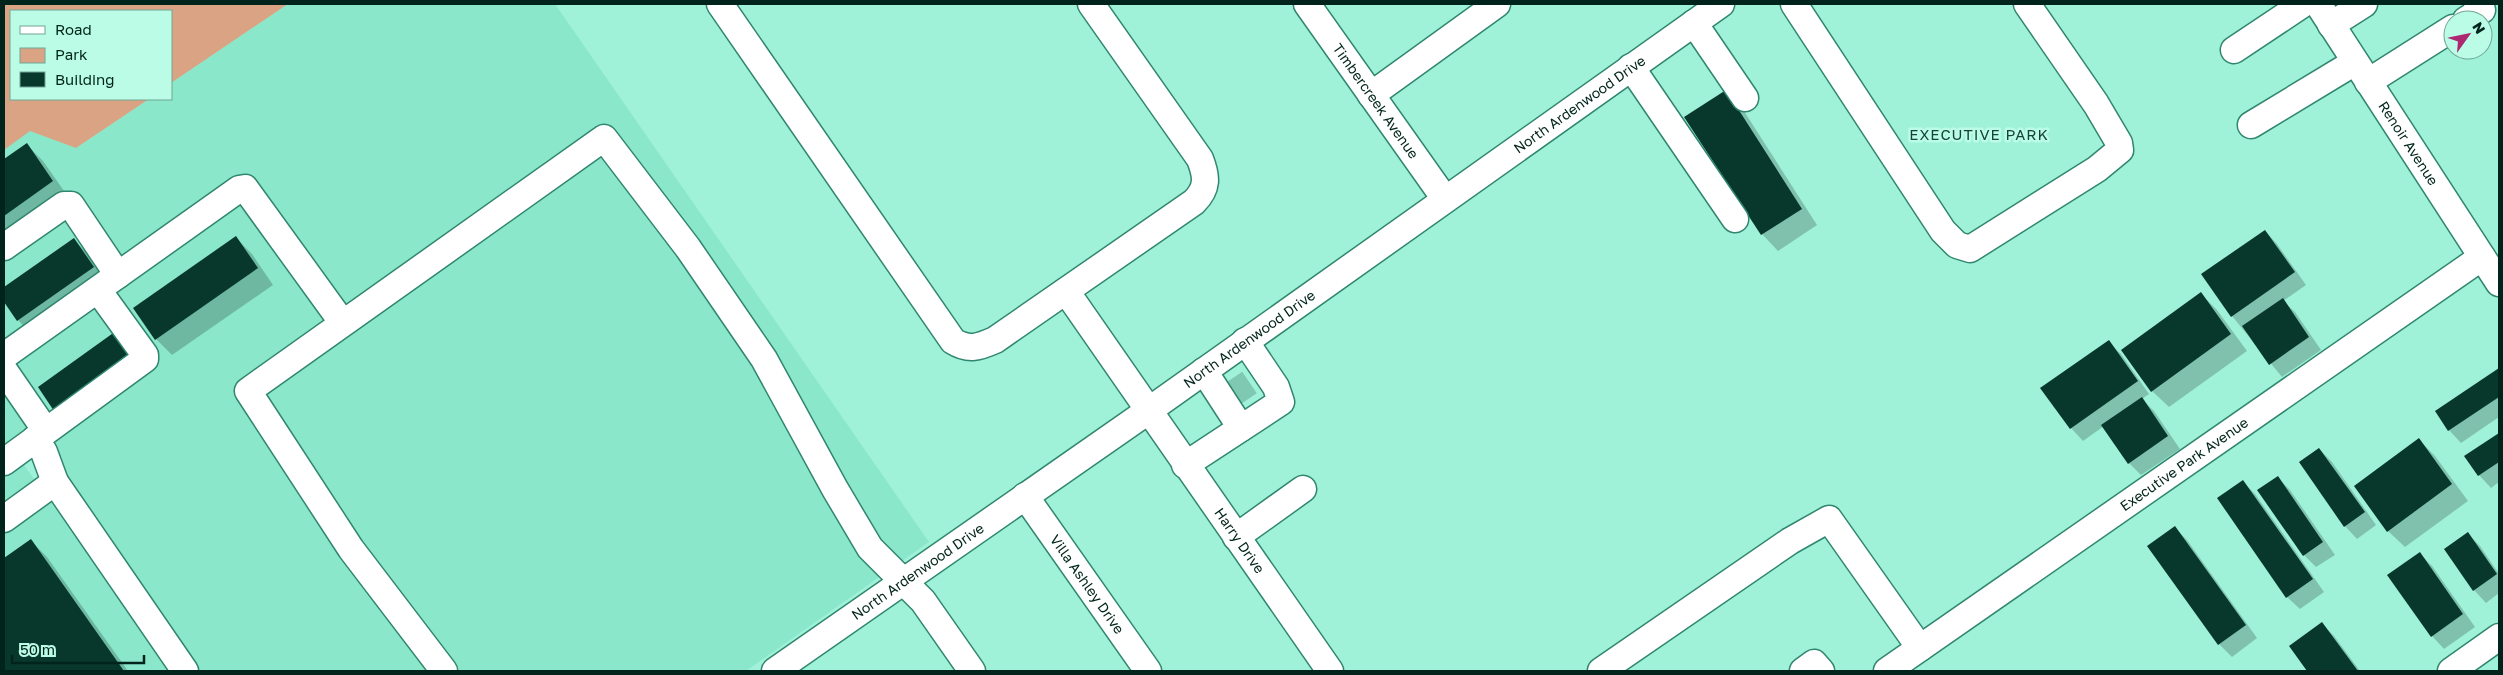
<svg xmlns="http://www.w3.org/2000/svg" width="2503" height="675" font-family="'Golos Text',sans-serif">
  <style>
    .built { fill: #8ae7ca }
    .green { fill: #daa484 }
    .shadow { fill: #0003 }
    .building { fill: #08372c }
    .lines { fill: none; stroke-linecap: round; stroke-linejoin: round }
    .minor-tunnel { stroke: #7fc9b2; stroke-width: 26; stroke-dasharray: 26 13; stroke-linecap: butt }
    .minor-casing { stroke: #31866f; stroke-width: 29 }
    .minor { stroke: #fff; stroke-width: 26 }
    .labels { text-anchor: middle; stroke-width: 5; stroke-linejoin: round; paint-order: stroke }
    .street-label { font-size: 14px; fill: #00241b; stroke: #bbfce6 }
    .neighbourhood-label { font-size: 15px; letter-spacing: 1px; fill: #164337; stroke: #bbfce6 }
  </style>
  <rect width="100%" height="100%" fill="#9ff2d8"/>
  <path class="built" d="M 288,4 L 555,4 L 929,542 L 746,671 L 198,671 L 48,446 L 24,465 L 172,671 L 4,671 L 4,150 L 30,130 L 76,148 L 149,99 L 171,99 L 171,83 Z"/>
  <path class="green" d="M 4,4 L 288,4 L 171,83 L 171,11 L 11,11 L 11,99 L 149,99 L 76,148 L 30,131 L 4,150 Z"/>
  <g class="shadow">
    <path d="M 1725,92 L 1742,108 L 1817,225 L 1778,251 L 1762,234 Z"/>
    <path d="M 26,144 L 43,161 L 69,198 L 4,243 L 4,161 Z"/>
    <path d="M 2265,231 L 2277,244 L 2306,285 L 2283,301 L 2295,312 L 2321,350 L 2282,377 L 2232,316 Z"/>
    <path d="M 236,238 L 252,254 L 273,285 L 172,355 L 156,339 Z"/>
    <path d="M 74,240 L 86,252 L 106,280 L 30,333 L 18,320 L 4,300 L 4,288 Z"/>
    <path d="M 2201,294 L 2217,310 L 2247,351 L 2169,407 L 2152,391 Z"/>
    <path d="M 2108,342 L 2121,354 L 2149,394 L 2142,399 L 2154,411 L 2180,449 L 2141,475 L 2129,463 L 2104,426 L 2083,441 L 2071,428 Z"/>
    <path d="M 2499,369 L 2499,417 L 2461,443 L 2449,430 L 2436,411 Z"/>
    <path d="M 2499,434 L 2499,482 L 2491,488 L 2479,475 L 2466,457 Z"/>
    <path d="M 2419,440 L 2435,456 L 2468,501 L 2405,547 L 2388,531 Z"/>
    <path d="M 2319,449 L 2332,462 L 2376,525 L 2357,539 L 2345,526 L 2300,463 Z"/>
    <path d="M 2277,477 L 2290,490 L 2335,555 L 2316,567 L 2304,555 Z"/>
    <path d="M 2243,482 L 2255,494 L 2324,592 L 2300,609 L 2287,597 Z"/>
    <path d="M 2175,528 L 2187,540 L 2257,638 L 2232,657 L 2219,644 L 2149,546 Z"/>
    <path d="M 2468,534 L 2480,546 L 2499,574 L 2499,593 L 2486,603 L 2474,590 Z"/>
    <path d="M 30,540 L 47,557 L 128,671 L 4,671 L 4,559 Z"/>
    <path d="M 2419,553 L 2432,566 L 2475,627 L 2444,649 L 2432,636 Z"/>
    <path d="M 2322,624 L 2334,636 L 2360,671 L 2309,671 L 2291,647 Z"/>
  </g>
  <g class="building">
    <path d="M 1726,90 L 1802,209 L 1761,235 L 1684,117 Z"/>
    <path d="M 27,143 L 53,181 L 4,216 L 4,159 Z"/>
    <path d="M 2265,230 L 2295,272 L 2231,317 L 2201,274 Z"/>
    <path d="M 236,236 L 258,268 L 155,340 L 133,308 Z"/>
    <path d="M 74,238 L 94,267 L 17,321 L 4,302 L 4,287 Z"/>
    <path d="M 2201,292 L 2231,334 L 2151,392 L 2121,350 Z"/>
    <path d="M 2283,298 L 2309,337 L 2269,365 L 2242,326 Z"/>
    <path d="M 116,331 L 132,355 L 54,411 L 38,387 Z"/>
    <path d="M 2109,340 L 2138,381 L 2070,429 L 2040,388 Z"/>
    <path d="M 2499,368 L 2499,397 L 2448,431 L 2435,411 Z"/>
    <path d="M 2142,397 L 2168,436 L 2128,464 L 2101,425 Z"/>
    <path d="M 2499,433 L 2499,462 L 2478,476 L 2464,456 Z"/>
    <path d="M 2419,438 L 2452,484 L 2387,532 L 2354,486 Z"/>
    <path d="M 2319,448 L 2365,512 L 2344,527 L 2299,462 Z"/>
    <path d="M 2278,476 L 2323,542 L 2303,556 L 2257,490 Z"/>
    <path d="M 2243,480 L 2313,579 L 2286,598 L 2217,498 Z"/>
    <path d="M 2175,526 L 2246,625 L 2218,645 L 2147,546 Z"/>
    <path d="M 2468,532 L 2497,574 L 2473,591 L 2444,549 Z"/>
    <path d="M 31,539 L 124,671 L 4,671 L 4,558 Z"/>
    <path d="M 2420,552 L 2463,614 L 2431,637 L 2387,575 Z"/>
    <path d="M 2322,622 L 2358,671 L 2307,671 L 2289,646 Z"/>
  </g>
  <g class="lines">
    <path class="minor-tunnel" d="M 1228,397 L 1256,378"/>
    <g class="minor-casing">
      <g id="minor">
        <path d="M 720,4 L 953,341 C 969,351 979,347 995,340 L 1194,202 C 1208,188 1207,177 1200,159 L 1091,4"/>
        <path id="s1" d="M 1307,4 L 1445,199"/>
        <path d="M 1794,4 L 1943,231 L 1957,245 L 1970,249 L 2097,169 L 2120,150 L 2119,143 L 2096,104 L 2027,4"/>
        <path id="s2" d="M 2318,4 L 2499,283"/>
        <path d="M 2466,20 L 2482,10 L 2477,4"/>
        <path d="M 1694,23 L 1745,98"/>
        <path d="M 2331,25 L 2364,4"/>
        <path d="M 2234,50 L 2303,4"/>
        <path d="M 1631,67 L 1735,219"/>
        <path d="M 2368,82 L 2453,28"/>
        <path d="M 1371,95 L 1497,4"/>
        <path d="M 2251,125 L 2355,62"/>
        <path d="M 4,247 L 64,205 L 71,205 L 118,275"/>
        <path id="s3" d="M 1066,291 L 1330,671"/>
        <path d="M 4,356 L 239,189 L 245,188 L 342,322"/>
        <path d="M 4,370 L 46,431"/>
        <path d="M 1204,371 L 1241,428"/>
        <path d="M 35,439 L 44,452 L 55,482"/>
        <path d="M 4,462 L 145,359 L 145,355 L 98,290"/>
        <path d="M 1185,465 L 1281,402 L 1276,387 L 1245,341"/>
        <path id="s4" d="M 1025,496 L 1148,671"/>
        <path d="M 4,519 L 55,482 L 185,671"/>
        <path d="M 1236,537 L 1303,489"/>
        <path d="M 444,671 L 351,549 L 248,391 L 604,138 L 688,248 L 764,359 L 835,489 L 870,548 L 923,601 L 972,671"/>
        <path id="s5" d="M 775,671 L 1148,411 L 1721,4"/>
        <path d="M 1601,671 L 1790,541 L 1829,519 L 1920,648"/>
        <path d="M 1803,671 L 1814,663 L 1821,671"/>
        <path id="s6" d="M 1887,671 L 2482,257"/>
        <path d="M 2451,671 L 2499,637"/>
      </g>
    </g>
    <use href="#minor" class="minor"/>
  </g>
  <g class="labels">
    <g class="street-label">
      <text dy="5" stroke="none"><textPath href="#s1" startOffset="119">Timbercreek Avenue</textPath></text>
      <text dy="5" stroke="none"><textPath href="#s5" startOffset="984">North Ardenwood Drive</textPath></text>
      <text dy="5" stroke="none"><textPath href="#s2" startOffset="166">Renoir Avenue</textPath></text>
      <text dy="5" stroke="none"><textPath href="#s5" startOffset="579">North Ardenwood Drive</textPath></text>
      <text dy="5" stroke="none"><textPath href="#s6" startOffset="362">Executive Park Avenue</textPath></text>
      <text dy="5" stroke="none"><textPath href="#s3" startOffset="304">Harry Drive</textPath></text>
      <text dy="5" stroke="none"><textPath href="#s5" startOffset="174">North Ardenwood Drive</textPath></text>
      <text dy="5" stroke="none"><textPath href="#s4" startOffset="108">Villa Ashley Drive</textPath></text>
    </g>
    <g class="neighbourhood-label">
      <text x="1979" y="140">EXECUTIVE PARK</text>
    </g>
  </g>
  <rect width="2503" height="675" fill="none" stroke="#00241b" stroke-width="10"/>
  <rect x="10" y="10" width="162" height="90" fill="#bbfce6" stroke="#70a695"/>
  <rect x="20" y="26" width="25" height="8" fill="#ffffff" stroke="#70a695"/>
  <text x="55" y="35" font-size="15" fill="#00241b">Road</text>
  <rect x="20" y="48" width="25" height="15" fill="#daa484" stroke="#70a695"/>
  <text x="55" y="60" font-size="15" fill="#00241b">Park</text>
  <rect x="20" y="72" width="25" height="15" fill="#08372c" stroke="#70a695"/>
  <text x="55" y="85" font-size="15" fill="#00241b">Building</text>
  <g transform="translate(2468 35) rotate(57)"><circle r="24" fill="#bbfce6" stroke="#70a695"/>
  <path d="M0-4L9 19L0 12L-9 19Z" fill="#ad2871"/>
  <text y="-8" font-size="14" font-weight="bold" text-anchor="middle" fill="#00241b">N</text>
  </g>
  <path d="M12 655v8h132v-8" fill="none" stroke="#00241b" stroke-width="2.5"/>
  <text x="20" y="655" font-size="15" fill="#00241b" stroke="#bbfce6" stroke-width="4" paint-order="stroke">50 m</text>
</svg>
